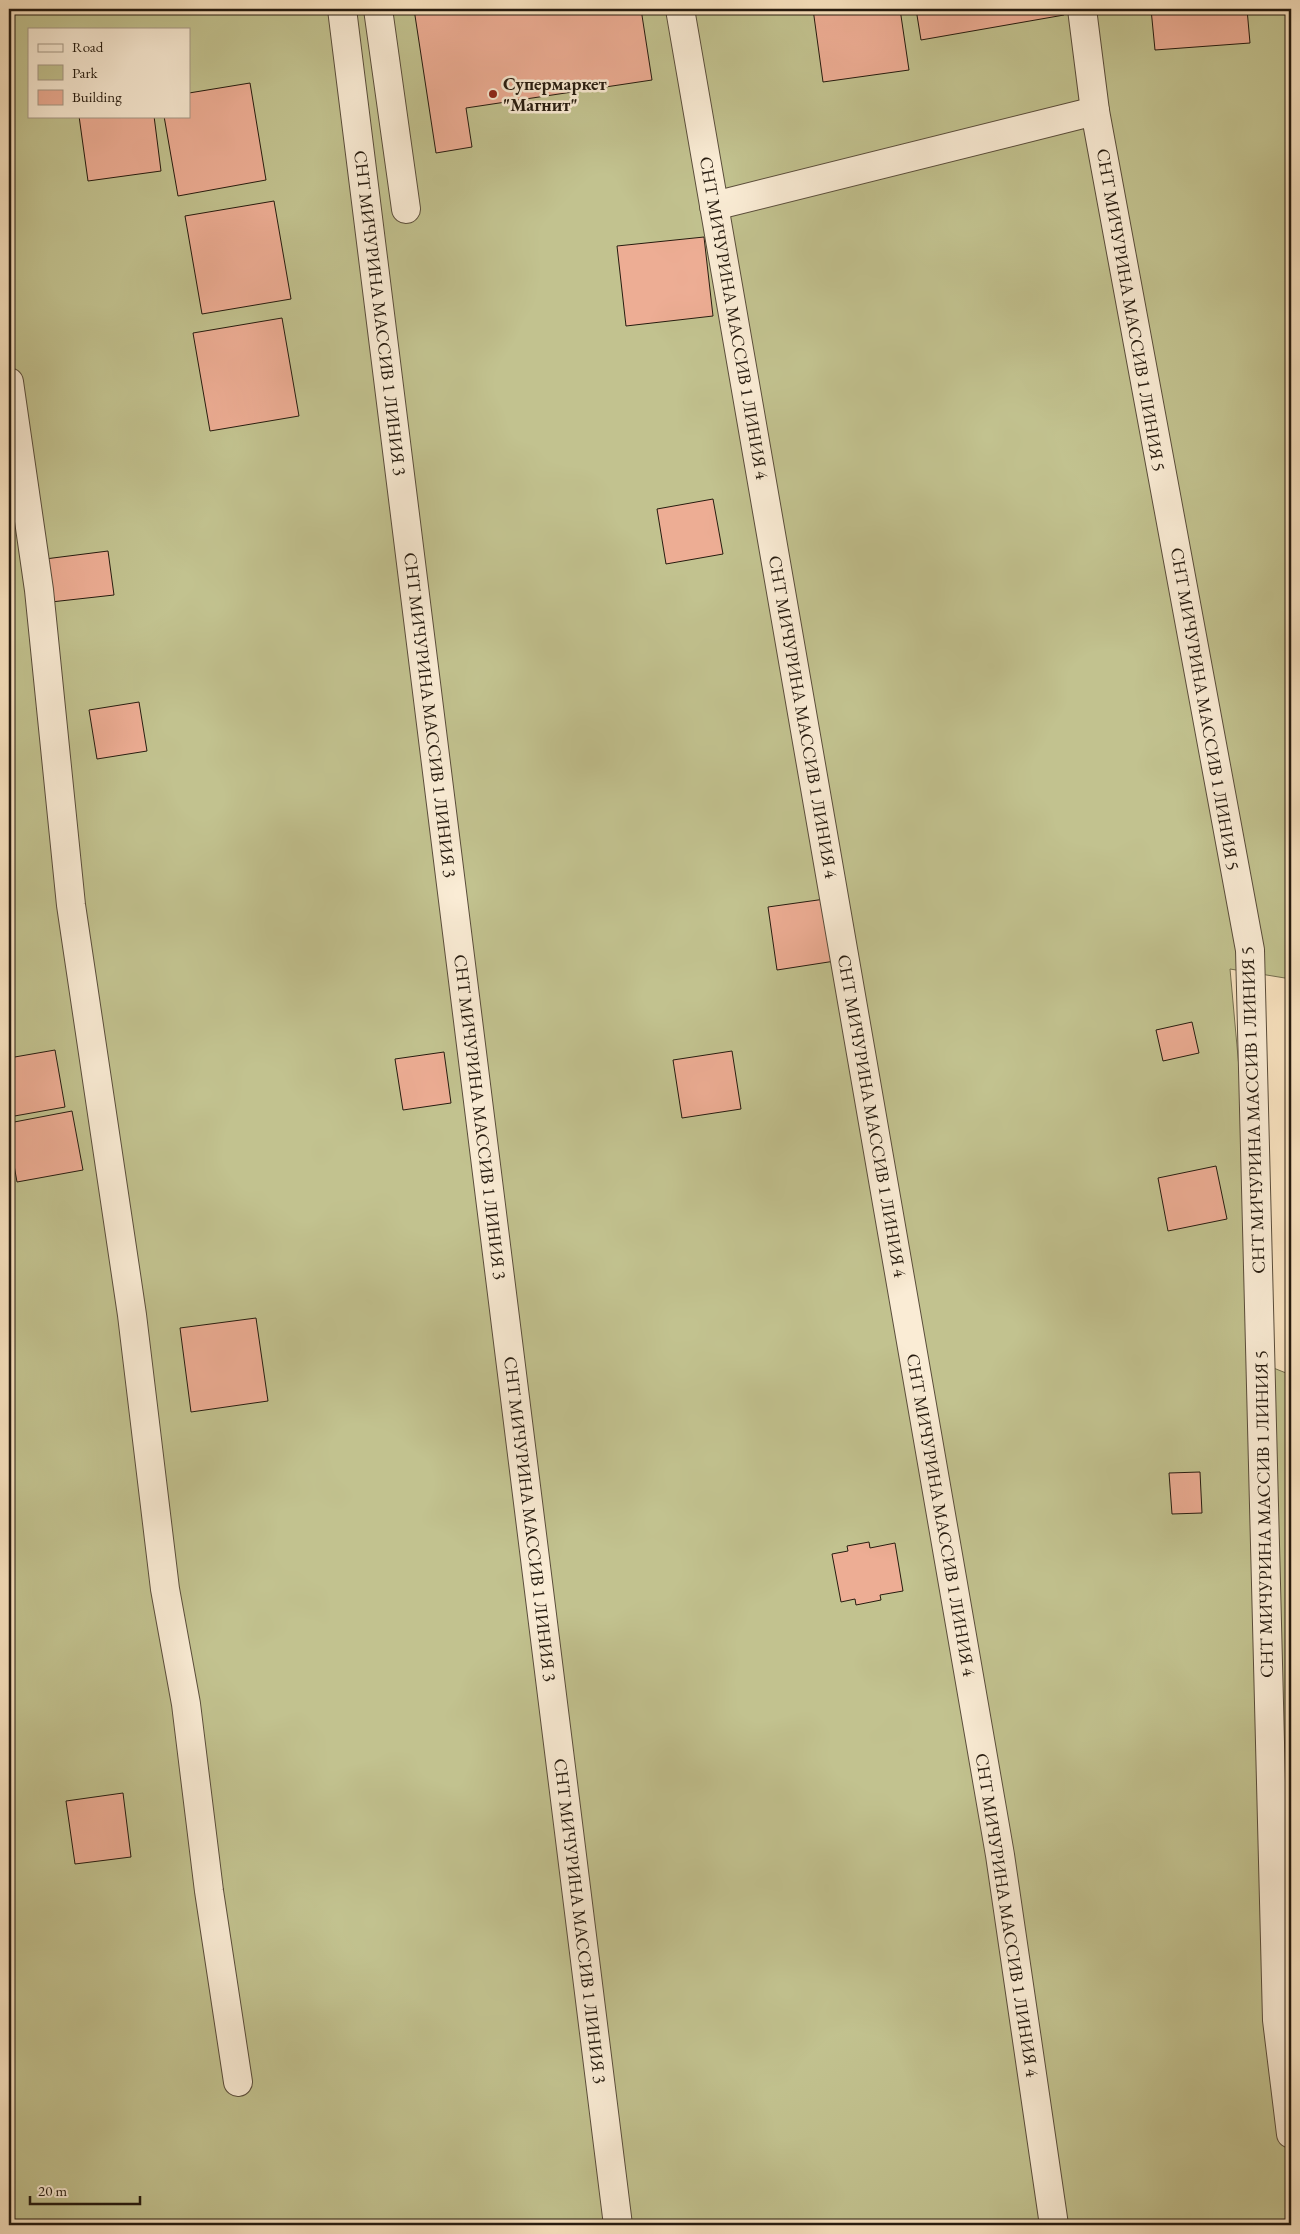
<svg xmlns="http://www.w3.org/2000/svg" width="1300" height="2234" font-family="'EB Garamond',serif">
  <style>
    .green { fill: #c2c28f; stroke: #746e4f; fill-rule: evenodd }
    .building { fill: #edad94; stroke: #261b0f }
    .lines { fill: none; stroke-linecap: round; stroke-linejoin: round }
    .minor-casing { stroke: #5a4d3b; stroke-width: 30 }
    .minor { stroke: #faecd5; stroke-width: 28 }
    .poi-dot { fill: #8f2418; stroke: #faecd5; stroke-width: 2 }
    .labels { text-anchor: middle; stroke-width: 5; stroke-linejoin: round; paint-order: stroke }
    .poi-label { font-size: 18px; font-weight: bold; fill: #261b0f; stroke: #faecd5; text-anchor: start }
    .street-label { font-size: 18px; fill: #261b0f; stroke: #faecd5 }
  </style>
  <rect width="100%" height="100%" fill="#f8e2bf"/>
  <filter id="stains"><feTurbulence type="fractalNoise" baseFrequency=".004" numOctaves="4"/><feColorMatrix values="0 0 0 0 .2 0 0 0 0 .09 0 0 0 0 .02 0 0 0 .5 -.17"/></filter>
  <radialGradient id="worn" r=".72"><stop offset=".6" stop-color="#630" stop-opacity="0"/><stop offset="1" stop-color="#630" stop-opacity=".3"/></radialGradient>
  <path class="green" d="M 9,9 L 1291,9 L 1291,979 L 1230,969 L 1266,1365 L 1291,1375 L 1291,2225 L 9,2225 ZM 29,29 L 189,29 L 189,116 L 29,116 Z"/>
  <g class="building">
    <path d="M 414,9 L 641,9 L 652,80 L 466,108 L 472,147 L 436,153 Z"/>
    <path d="M 813,9 L 900,9 L 909,70 L 823,82 Z"/>
    <path d="M 916,9 L 1063,9 L 1064,15 L 921,40 Z"/>
    <path d="M 1151,9 L 1247,9 L 1250,43 L 1155,50 Z"/>
    <path d="M 250,83 L 266,180 L 178,196 L 164,116 L 189,116 L 189,93 Z"/>
    <path d="M 79,116 L 154,116 L 161,171 L 88,181 Z"/>
    <path d="M 274,201 L 291,299 L 202,314 L 185,216 Z"/>
    <path d="M 704,237 L 713,316 L 626,326 L 617,246 Z"/>
    <path d="M 282,318 L 299,416 L 210,431 L 193,333 Z"/>
    <path d="M 713,499 L 723,554 L 666,564 L 657,509 Z"/>
    <path d="M 108,551 L 114,595 L 51,602 L 45,559 Z"/>
    <path d="M 139,702 L 147,751 L 97,759 L 89,710 Z"/>
    <path d="M 825,899 L 835,961 L 777,970 L 768,907 Z"/>
    <path d="M 1192,1022 L 1199,1053 L 1163,1061 L 1156,1030 Z"/>
    <path d="M 55,1050 L 65,1107 L 9,1117 L 9,1058 Z"/>
    <path d="M 732,1051 L 741,1109 L 682,1118 L 673,1060 Z"/>
    <path d="M 444,1052 L 451,1103 L 403,1110 L 395,1059 Z"/>
    <path d="M 72,1111 L 83,1170 L 17,1182 L 9,1137 L 9,1123 Z"/>
    <path d="M 1216,1166 L 1227,1219 L 1168,1231 L 1158,1178 Z"/>
    <path d="M 256,1318 L 268,1401 L 191,1412 L 180,1328 Z"/>
    <path d="M 1200,1472 L 1202,1513 L 1172,1514 L 1169,1473 Z"/>
    <path d="M 869,1542 L 870,1548 L 895,1543 L 903,1591 L 880,1595 L 881,1600 L 856,1605 L 855,1599 L 841,1602 L 832,1554 L 848,1551 L 847,1546 Z"/>
    <path d="M 123,1793 L 131,1857 L 75,1864 L 66,1801 Z"/>
  </g>
  <g class="lines">
    <g class="minor-casing">
      <g id="minor">
        <path d="M 342,9 L 618,2225"/>
        <path d="M 378,9 L 406,209"/>
        <path d="M 680,9 L 1000,1855 L 1054,2225"/>
        <path d="M 1082,9 L 1095,111 L 1250,950 L 1277,2020 L 1291,2134"/>
        <path d="M 714,206 L 1095,111"/>
        <path d="M 9,382 L 39,590 L 71,905 L 132,1315 L 165,1589 L 186,1704 L 209,1891 L 238,2082"/>
      </g>
    </g>
    <use href="#minor" class="minor"/>
  </g>
  <circle class="poi-dot" cx="493" cy="94" r="5"/>
  <g class="labels">
    <g class="poi-label">
      <text x="503" y="90">Супермаркет<tspan x="503" dy="21">"Магнит"</tspan></text>
    </g>
    <g class="street-label">
      <text transform="translate(1131 310) rotate(80)" y="6">СНТ МИЧУРИНА МАССИВ 1 ЛИНИЯ 5</text>
      <text transform="translate(380 313) rotate(83)" y="6">СНТ МИЧУРИНА МАССИВ 1 ЛИНИЯ 3</text>
      <text transform="translate(734 318) rotate(80)" y="6">СНТ МИЧУРИНА МАССИВ 1 ЛИНИЯ 4</text>
      <text transform="translate(1205 709) rotate(80)" y="6">СНТ МИЧУРИНА МАССИВ 1 ЛИНИЯ 5</text>
      <text transform="translate(430 715) rotate(83)" y="6">СНТ МИЧУРИНА МАССИВ 1 ЛИНИЯ 3</text>
      <text transform="translate(803 717) rotate(80)" y="6">СНТ МИЧУРИНА МАССИВ 1 ЛИНИЯ 4</text>
      <text transform="translate(1253 1110) rotate(-92)" y="6">СНТ МИЧУРИНА МАССИВ 1 ЛИНИЯ 5</text>
      <text transform="translate(872 1116) rotate(80)" y="6">СНТ МИЧУРИНА МАССИВ 1 ЛИНИЯ 4</text>
      <text transform="translate(480 1117) rotate(83)" y="6">СНТ МИЧУРИНА МАССИВ 1 ЛИНИЯ 3</text>
      <text transform="translate(1264 1514) rotate(-91)" y="6">СНТ МИЧУРИНА МАССИВ 1 ЛИНИЯ 5</text>
      <text transform="translate(941 1515) rotate(80)" y="6">СНТ МИЧУРИНА МАССИВ 1 ЛИНИЯ 4</text>
      <text transform="translate(530 1519) rotate(83)" y="6">СНТ МИЧУРИНА МАССИВ 1 ЛИНИЯ 3</text>
      <text transform="translate(1007 1915) rotate(81)" y="6">СНТ МИЧУРИНА МАССИВ 1 ЛИНИЯ 4</text>
      <text transform="translate(580 1921) rotate(83)" y="6">СНТ МИЧУРИНА МАССИВ 1 ЛИНИЯ 3</text>
    </g>
  </g>
  <rect width="1300" height="2234" fill="none" stroke="#f8e2bf" stroke-width="30"/>
  <rect x="10" y="10" width="1280" height="2214" fill="none" stroke="#261b0f" stroke-width="2.5"/>
  <rect x="15" y="15" width="1270" height="2204" fill="none" stroke="#261b0f"/>
  <rect x="28" y="28" width="162" height="90" fill="#faecd5" stroke="#a59886"/>
  <rect x="38" y="44" width="25" height="8" fill="#faecd5" stroke="#a59886"/>
  <text x="72" y="52" font-size="15" fill="#261b0f">Road</text>
  <rect x="38" y="65" width="25" height="15" fill="#c2c28f" stroke="#a59886"/>
  <text x="72" y="78" font-size="15" fill="#261b0f">Park</text>
  <rect x="38" y="90" width="25" height="15" fill="#edad94" stroke="#a59886"/>
  <text x="72" y="102" font-size="15" fill="#261b0f">Building</text>
  <path d="M30 2196v8h110v-8" fill="none" stroke="#261b0f" stroke-width="2.5"/>
  <text x="38" y="2196" font-size="15" fill="#261b0f" stroke="#faecd5" stroke-width="4" paint-order="stroke">20 m</text>
  <rect width="100%" height="100%" filter="url(#stains)"/>
  <rect width="100%" height="100%" fill="url(#worn)"/>
</svg>
